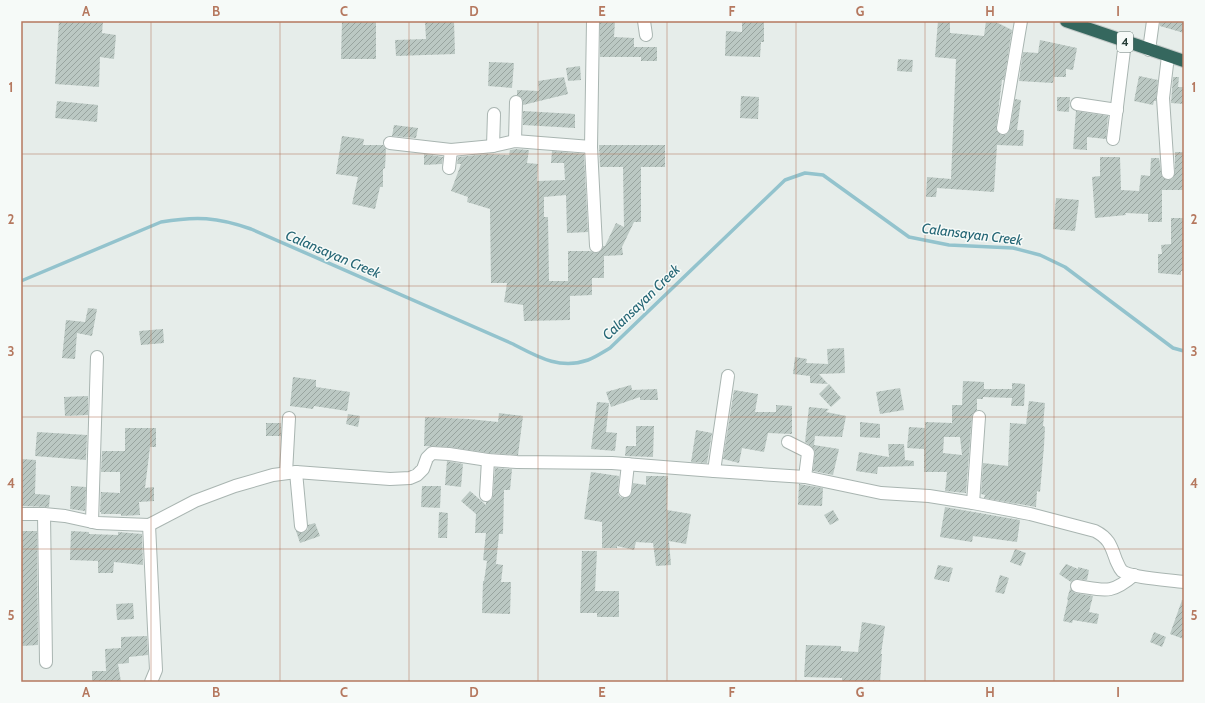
<svg xmlns="http://www.w3.org/2000/svg" width="1205" height="703" font-family="Cabin,sans-serif">
  <style>
    .lines { fill: none; stroke-linecap: round; stroke-linejoin: round }
    .stream { stroke: #93c3cd; stroke-width: 3.5 }
    .building { fill: url(#building-hatch); fill-rule: evenodd }
    .minor-casing { stroke: #a9b5b1; stroke-width: 14 }
    .highway-casing { stroke: #c2c9c7; stroke-width: 14 }
    .minor { stroke: #fff; stroke-width: 12 }
    .highway { stroke: #35675e; stroke-width: 12 }
    .grid { fill: none; stroke: #b5785f; stroke-width: 1; stroke-opacity: 0.55 }
    .labels { text-anchor: middle; stroke-width: 3; stroke-linejoin: round; paint-order: stroke }
    .shield { fill: #f6faf8; stroke: #647672; stroke-width: 1 }
    .shield-label { font-size: 12px; font-weight: bold; fill: #263e38 }
    .water-label { font-size: 14px; font-style: italic; fill: #256675; stroke: #f6faf8 }
    .neatline { fill: none; stroke: #b5785f; stroke-width: 1.5 }
    .grid-label { font-size: 13px; text-anchor: middle; font-weight: bold; fill: #b5785f }
  </style>
  <defs>
    <pattern id="building-hatch" width="6" height="6" patternUnits="userSpaceOnUse"><rect width="6" height="6" fill="#bbc8c3"/><path d="M-1 1l2-2M0 6l6-6M5 7l2-2" fill="none" stroke="#98a49f"/></pattern>
  </defs>
  <rect width="100%" height="100%" fill="#e6edea"/>
  <g class="lines">
    <path class="stream" d="M 21,281 L 161,222 C 196,216 217,217 251,229 L 513,344 C 538,357 560,370 588,360 C 596,357 603,352 610,348 L 785,180 L 805,173 L 823,175 L 909,237 L 949,245 L 1013,248 L 1040,255 L 1065,267 L 1173,348 L 1184,351"/>
  </g>
  <g class="building">
    <path d="M 59,21 L 103,21 L 102,33 L 116,35 L 114,59 L 100,57 L 99,87 L 55,84 Z"/>
    <path d="M 342,21 L 376,21 L 376,59 L 341,59 Z"/>
    <path d="M 425,21 L 454,21 L 455,54 L 396,56 L 395,40 L 426,39 Z"/>
    <path d="M 600,21 L 615,21 L 614,37 L 634,38 L 634,47 L 657,47 L 657,61 L 641,61 L 641,57 L 600,57 Z"/>
    <path d="M 742,21 L 764,21 L 764,42 L 761,42 L 760,57 L 725,56 L 726,31 L 742,32 Z"/>
    <path d="M 938,21 L 950,21 L 950,33 L 984,36 L 986,21 L 994,21 L 1012,30 L 1004,80 L 1002,80 L 996,130 L 1001,135 L 1005,135 L 1008,133 L 1010,129 L 1015,99 L 1021,100 L 1017,130 L 1024,130 L 1023,146 L 997,145 L 994,192 L 937,188 L 936,197 L 926,197 L 927,177 L 951,179 L 956,59 L 935,57 Z"/>
    <path d="M 1160,21 L 1184,21 L 1184,33 L 1160,26 Z"/>
    <path d="M 1040,40 L 1077,48 L 1073,70 L 1066,69 L 1066,77 L 1054,77 L 1053,83 L 1019,81 L 1023,52 L 1038,53 Z"/>
    <path d="M 898,59 L 913,60 L 912,72 L 897,71 Z"/>
    <path d="M 489,62 L 514,63 L 512,88 L 488,86 Z"/>
    <path d="M 580,66 L 581,80 L 568,81 L 566,68 Z"/>
    <path d="M 1139,76 L 1158,80 L 1156,101 L 1154,101 L 1153,105 L 1134,101 Z"/>
    <path d="M 564,77 L 568,94 L 523,105 L 522,98 L 517,95 L 517,90 L 539,91 L 538,81 Z"/>
    <path d="M 1173,77 L 1179,77 L 1178,87 L 1184,87 L 1184,104 L 1171,103 Z"/>
    <path d="M 741,96 L 759,97 L 758,119 L 740,118 Z"/>
    <path d="M 1057,97 L 1070,97 L 1069,112 L 1057,111 Z"/>
    <path d="M 57,101 L 98,105 L 97,122 L 55,118 Z"/>
    <path d="M 523,111 L 575,114 L 575,128 L 523,125 Z"/>
    <path d="M 1076,111 L 1108,116 L 1106,139 L 1087,137 L 1087,150 L 1073,149 Z"/>
    <path d="M 394,125 L 418,128 L 416,138 L 392,136 Z"/>
    <path d="M 342,136 L 364,139 L 363,145 L 383,145 L 386,149 L 385,168 L 383,169 L 383,187 L 380,187 L 375,209 L 352,204 L 358,177 L 336,174 Z"/>
    <path d="M 599,145 L 665,145 L 665,167 L 641,167 L 641,222 L 634,222 L 622,247 L 623,255 L 604,256 L 604,278 L 592,278 L 592,295 L 570,296 L 570,320 L 524,321 L 523,305 L 504,302 L 507,283 L 491,283 L 490,209 L 467,202 L 468,197 L 451,191 L 461,164 L 457,164 L 458,157 L 487,154 L 509,155 L 510,150 L 516,149 L 529,150 L 527,163 L 538,164 L 537,181 L 565,180 L 564,163 L 551,163 L 552,151 L 584,154 L 588,232 L 567,233 L 566,195 L 544,197 L 544,217 L 548,217 L 549,281 L 568,281 L 568,251 L 590,251 L 596,253 L 600,252 L 603,246 L 605,246 L 616,223 L 624,227 L 623,167 L 600,167 Z"/>
    <path d="M 1175,152 L 1184,152 L 1183,190 L 1162,190 L 1162,222 L 1148,222 L 1148,214 L 1125,213 L 1126,215 L 1095,218 L 1092,177 L 1100,176 L 1100,157 L 1120,157 L 1121,190 L 1139,191 L 1141,175 L 1150,176 L 1151,158 L 1159,158 L 1162,177 L 1168,180 L 1172,179 L 1175,173 Z"/>
    <path d="M 424,154 L 443,157 L 442,164 L 424,165 Z"/>
    <path d="M 1056,198 L 1079,200 L 1075,231 L 1053,229 Z"/>
    <path d="M 1171,218 L 1184,218 L 1184,271 L 1181,271 L 1181,275 L 1158,273 L 1158,254 L 1162,254 L 1161,245 L 1171,244 Z"/>
    <path d="M 88,308 L 97,309 L 92,336 L 77,333 L 75,359 L 62,358 L 66,320 L 85,322 Z"/>
    <path d="M 163,329 L 164,343 L 141,345 L 139,331 Z"/>
    <path d="M 844,348 L 845,373 L 819,374 L 828,384 L 810,383 L 810,376 L 793,374 L 795,357 L 807,359 L 806,363 L 828,364 L 827,349 Z"/>
    <path d="M 293,377 L 316,380 L 316,387 L 350,392 L 347,411 L 314,406 L 313,409 L 290,406 Z"/>
    <path d="M 963,381 L 984,382 L 984,389 L 1012,389 L 1012,383 L 1025,384 L 1024,406 L 1011,406 L 1012,398 L 983,397 L 983,399 L 977,399 L 977,410 L 973,413 L 972,416 L 966,493 L 945,491 L 947,472 L 924,472 L 924,449 L 907,448 L 909,427 L 925,428 L 925,422 L 952,423 L 952,405 L 962,405 ZM 944,437 L 960,437 L 962,455 L 943,453 Z"/>
    <path d="M 829,384 L 841,398 L 831,407 L 819,394 Z"/>
    <path d="M 631,385 L 632,390 L 657,389 L 658,400 L 640,400 L 640,397 L 611,407 L 606,392 Z"/>
    <path d="M 900,388 L 904,410 L 880,414 L 876,392 Z"/>
    <path d="M 734,390 L 758,394 L 755,412 L 776,412 L 776,405 L 792,406 L 792,434 L 768,433 L 764,452 L 742,448 L 739,463 L 723,459 Z"/>
    <path d="M 88,396 L 88,415 L 65,416 L 64,397 Z"/>
    <path d="M 1029,401 L 1045,403 L 1043,426 L 1045,427 L 1044,446 L 1040,492 L 1037,491 L 1036,507 L 984,498 L 985,495 L 981,494 L 983,463 L 1008,466 L 1010,423 L 1026,424 Z"/>
    <path d="M 597,402 L 609,403 L 606,432 L 617,433 L 615,451 L 591,449 Z"/>
    <path d="M 809,407 L 829,409 L 826,412 L 846,416 L 842,437 L 815,436 L 814,445 L 839,449 L 833,475 L 813,471 L 815,451 L 811,446 L 805,442 Z"/>
    <path d="M 499,413 L 523,416 L 518,455 L 489,453 L 449,447 L 424,446 L 425,417 L 469,419 L 498,422 Z"/>
    <path d="M 348,414 L 360,416 L 358,427 L 346,424 Z"/>
    <path d="M 860,422 L 880,424 L 880,438 L 860,437 Z"/>
    <rect x="266" y="423" width="15" height="13"/>
    <path d="M 636,426 L 654,426 L 653,457 L 625,456 L 626,446 L 636,446 Z"/>
    <path d="M 125,428 L 156,428 L 156,447 L 150,447 L 145,488 L 154,487 L 154,501 L 139,502 L 140,515 L 121,516 L 121,514 L 101,514 L 101,512 L 100,512 L 101,487 L 101,492 L 120,493 L 120,472 L 101,472 L 102,451 L 125,451 Z"/>
    <path d="M 696,430 L 712,433 L 707,463 L 691,462 Z"/>
    <path d="M 37,432 L 87,435 L 86,460 L 35,456 Z"/>
    <path d="M 888,444 L 904,444 L 905,460 L 914,461 L 914,466 L 878,467 L 877,474 L 856,471 L 859,452 L 889,457 Z"/>
    <path d="M 21,459 L 36,460 L 35,494 L 50,495 L 49,507 L 21,506 Z"/>
    <path d="M 447,461 L 463,464 L 461,487 L 445,485 Z"/>
    <path d="M 495,468 L 512,469 L 510,490 L 504,490 L 503,534 L 499,534 L 496,564 L 503,565 L 501,582 L 511,582 L 510,614 L 482,613 L 483,581 L 484,581 L 487,561 L 483,560 L 486,533 L 475,533 L 476,514 L 461,501 L 470,491 L 486,505 L 486,502 L 492,499 L 493,495 Z"/>
    <path d="M 591,472 L 619,476 L 618,494 L 620,497 L 625,498 L 631,495 L 633,483 L 646,485 L 646,476 L 668,476 L 667,510 L 691,514 L 686,544 L 669,541 L 671,565 L 656,566 L 653,543 L 636,542 L 634,550 L 617,546 L 617,548 L 602,548 L 602,522 L 584,519 Z"/>
    <path d="M 799,484 L 823,488 L 822,506 L 798,505 Z"/>
    <path d="M 71,486 L 86,487 L 85,511 L 70,509 Z"/>
    <path d="M 422,486 L 441,486 L 440,508 L 421,507 Z"/>
    <path d="M 945,507 L 1020,520 L 1017,542 L 973,536 L 972,542 L 940,537 Z"/>
    <path d="M 833,510 L 839,520 L 830,525 L 824,515 Z"/>
    <path d="M 439,512 L 448,513 L 447,538 L 438,538 Z"/>
    <path d="M 315,523 L 320,536 L 300,543 L 296,531 L 301,533 L 305,532 L 308,529 L 308,525 Z"/>
    <path d="M 21,531 L 37,531 L 38,645 L 21,646 Z"/>
    <path d="M 71,531 L 89,532 L 89,534 L 118,535 L 118,532 L 142,534 L 143,565 L 114,562 L 113,573 L 98,573 L 98,561 L 70,560 Z"/>
    <path d="M 1015,549 L 1026,553 L 1021,566 L 1010,562 Z"/>
    <path d="M 582,551 L 597,551 L 595,591 L 619,591 L 619,617 L 597,617 L 597,613 L 580,613 Z"/>
    <path d="M 1066,564 L 1078,569 L 1078,567 L 1089,570 L 1087,580 L 1075,579 L 1071,582 L 1059,574 Z"/>
    <path d="M 938,565 L 953,568 L 949,582 L 934,579 Z"/>
    <path d="M 1000,575 L 1009,578 L 1004,594 L 995,592 Z"/>
    <path d="M 1070,589 L 1075,593 L 1093,596 L 1089,612 L 1099,614 L 1097,624 L 1073,620 L 1072,623 L 1063,621 L 1068,600 L 1067,599 Z"/>
    <path d="M 1182,600 L 1184,600 L 1184,639 L 1170,634 Z"/>
    <path d="M 133,603 L 134,619 L 117,620 L 116,604 Z"/>
    <path d="M 862,622 L 885,626 L 881,654 L 882,654 L 880,682 L 842,682 L 842,678 L 804,677 L 806,645 L 841,646 L 841,651 L 858,652 Z"/>
    <path d="M 1154,632 L 1166,637 L 1162,647 L 1150,642 Z"/>
    <path d="M 147,636 L 148,655 L 129,657 L 129,663 L 118,664 L 121,682 L 92,682 L 92,671 L 106,671 L 105,649 L 121,648 L 121,637 Z"/>
  </g>
  <g class="lines">
    <g class="minor-casing">
      <g id="minor">
        <path d="M 593,21 L 591,147 L 596,246"/>
        <path d="M 644,21 L 646,35"/>
        <path d="M 1149,50 L 1153,21"/>
        <path d="M 1077,104 L 1117,110"/>
        <path d="M 1003,128 L 1021,21"/>
        <path d="M 1113,139 L 1125,42"/>
        <path d="M 515,141 L 516,102"/>
        <path d="M 390,143 L 451,150 L 493,146 L 515,141 L 591,147"/>
        <path d="M 493,146 L 494,114"/>
        <path d="M 449,168 L 451,150"/>
        <path d="M 1168,173 L 1163,98 L 1168,56"/>
        <path d="M 788,442 L 806,451 L 808,453 L 805,477"/>
        <path d="M 714,471 L 728,376"/>
        <path d="M 296,472 L 301,526"/>
        <path d="M 286,473 L 289,418"/>
        <path d="M 625,491 L 628,464"/>
        <path d="M 486,495 L 488,460"/>
        <path d="M 973,503 L 979,417"/>
        <path d="M 21,514 L 44,514 L 65,516 L 97,523 L 149,525 L 195,501 L 235,486 L 273,475 L 296,472 L 390,479 L 410,478 L 417,475 L 423,469 L 427,458 L 432,453 L 449,454 L 488,460 L 517,462 L 612,463 L 714,471 L 805,477 L 881,493 L 929,496 L 973,503 L 1030,514 L 1095,531 C 1109,538 1111,546 1116,560 C 1118,564 1119,568 1122,571 C 1131,578 1171,580 1184,582"/>
        <path d="M 44,514 L 46,662"/>
        <path d="M 92,522 L 97,357"/>
        <path d="M 149,525 L 156,670 L 151,682"/>
        <path d="M 1077,586 C 1104,590 1111,595 1134,575"/>
      </g>
    </g>
    <g class="highway-casing">
      <path id="highway" d="M 1066,21 L 1184,61"/>
    </g>
    <use href="#minor" class="minor"/>
    <use href="#highway" class="highway"/>
  </g>
  <path class="grid" d="M 151,21 L 151,682M 280,21 L 280,682M 409,21 L 409,682M 538,21 L 538,682M 667,21 L 667,682M 796,21 L 796,682M 925,21 L 925,682M 1054,21 L 1054,682M 21,154 L 1184,154M 21,286 L 1184,286M 21,417 L 1184,417M 21,549 L 1184,549"/>
  <g class="labels">
    <rect class="shield" x="1117" y="32" width="16" height="20" rx="3"/>
    <g class="shield-label">
      <text x="1125" y="46">4</text>
    </g>
    <g class="water-label">
      <text transform="translate(972 234) rotate(7)" y="5">Calansayan Creek</text>
      <text transform="translate(333 254) rotate(23)" y="5">Calansayan Creek</text>
      <text transform="translate(641 302) rotate(-44)" y="5">Calansayan Creek</text>
    </g>
  </g>
  <rect width="1205" height="703" fill="none" stroke="#f6faf8" stroke-width="44"/>
  <rect x="22" y="22" width="1161" height="659" class="neatline"/>
  <g class="grid-label">
    <text x="86" y="16">A</text>
    <text x="216" y="16">B</text>
    <text x="344" y="16">C</text>
    <text x="474" y="16">D</text>
    <text x="602" y="16">E</text>
    <text x="732" y="16">F</text>
    <text x="860" y="16">G</text>
    <text x="990" y="16">H</text>
    <text x="1118" y="16">I</text>
    <text x="11" y="92">1</text>
    <text x="1194" y="92">1</text>
    <text x="11" y="224">2</text>
    <text x="1194" y="224">2</text>
    <text x="11" y="356">3</text>
    <text x="1194" y="356">3</text>
    <text x="11" y="488">4</text>
    <text x="1194" y="488">4</text>
    <text x="11" y="620">5</text>
    <text x="1194" y="620">5</text>
    <text x="86" y="697">A</text>
    <text x="216" y="697">B</text>
    <text x="344" y="697">C</text>
    <text x="474" y="697">D</text>
    <text x="602" y="697">E</text>
    <text x="732" y="697">F</text>
    <text x="860" y="697">G</text>
    <text x="990" y="697">H</text>
    <text x="1118" y="697">I</text>
  </g>
</svg>
